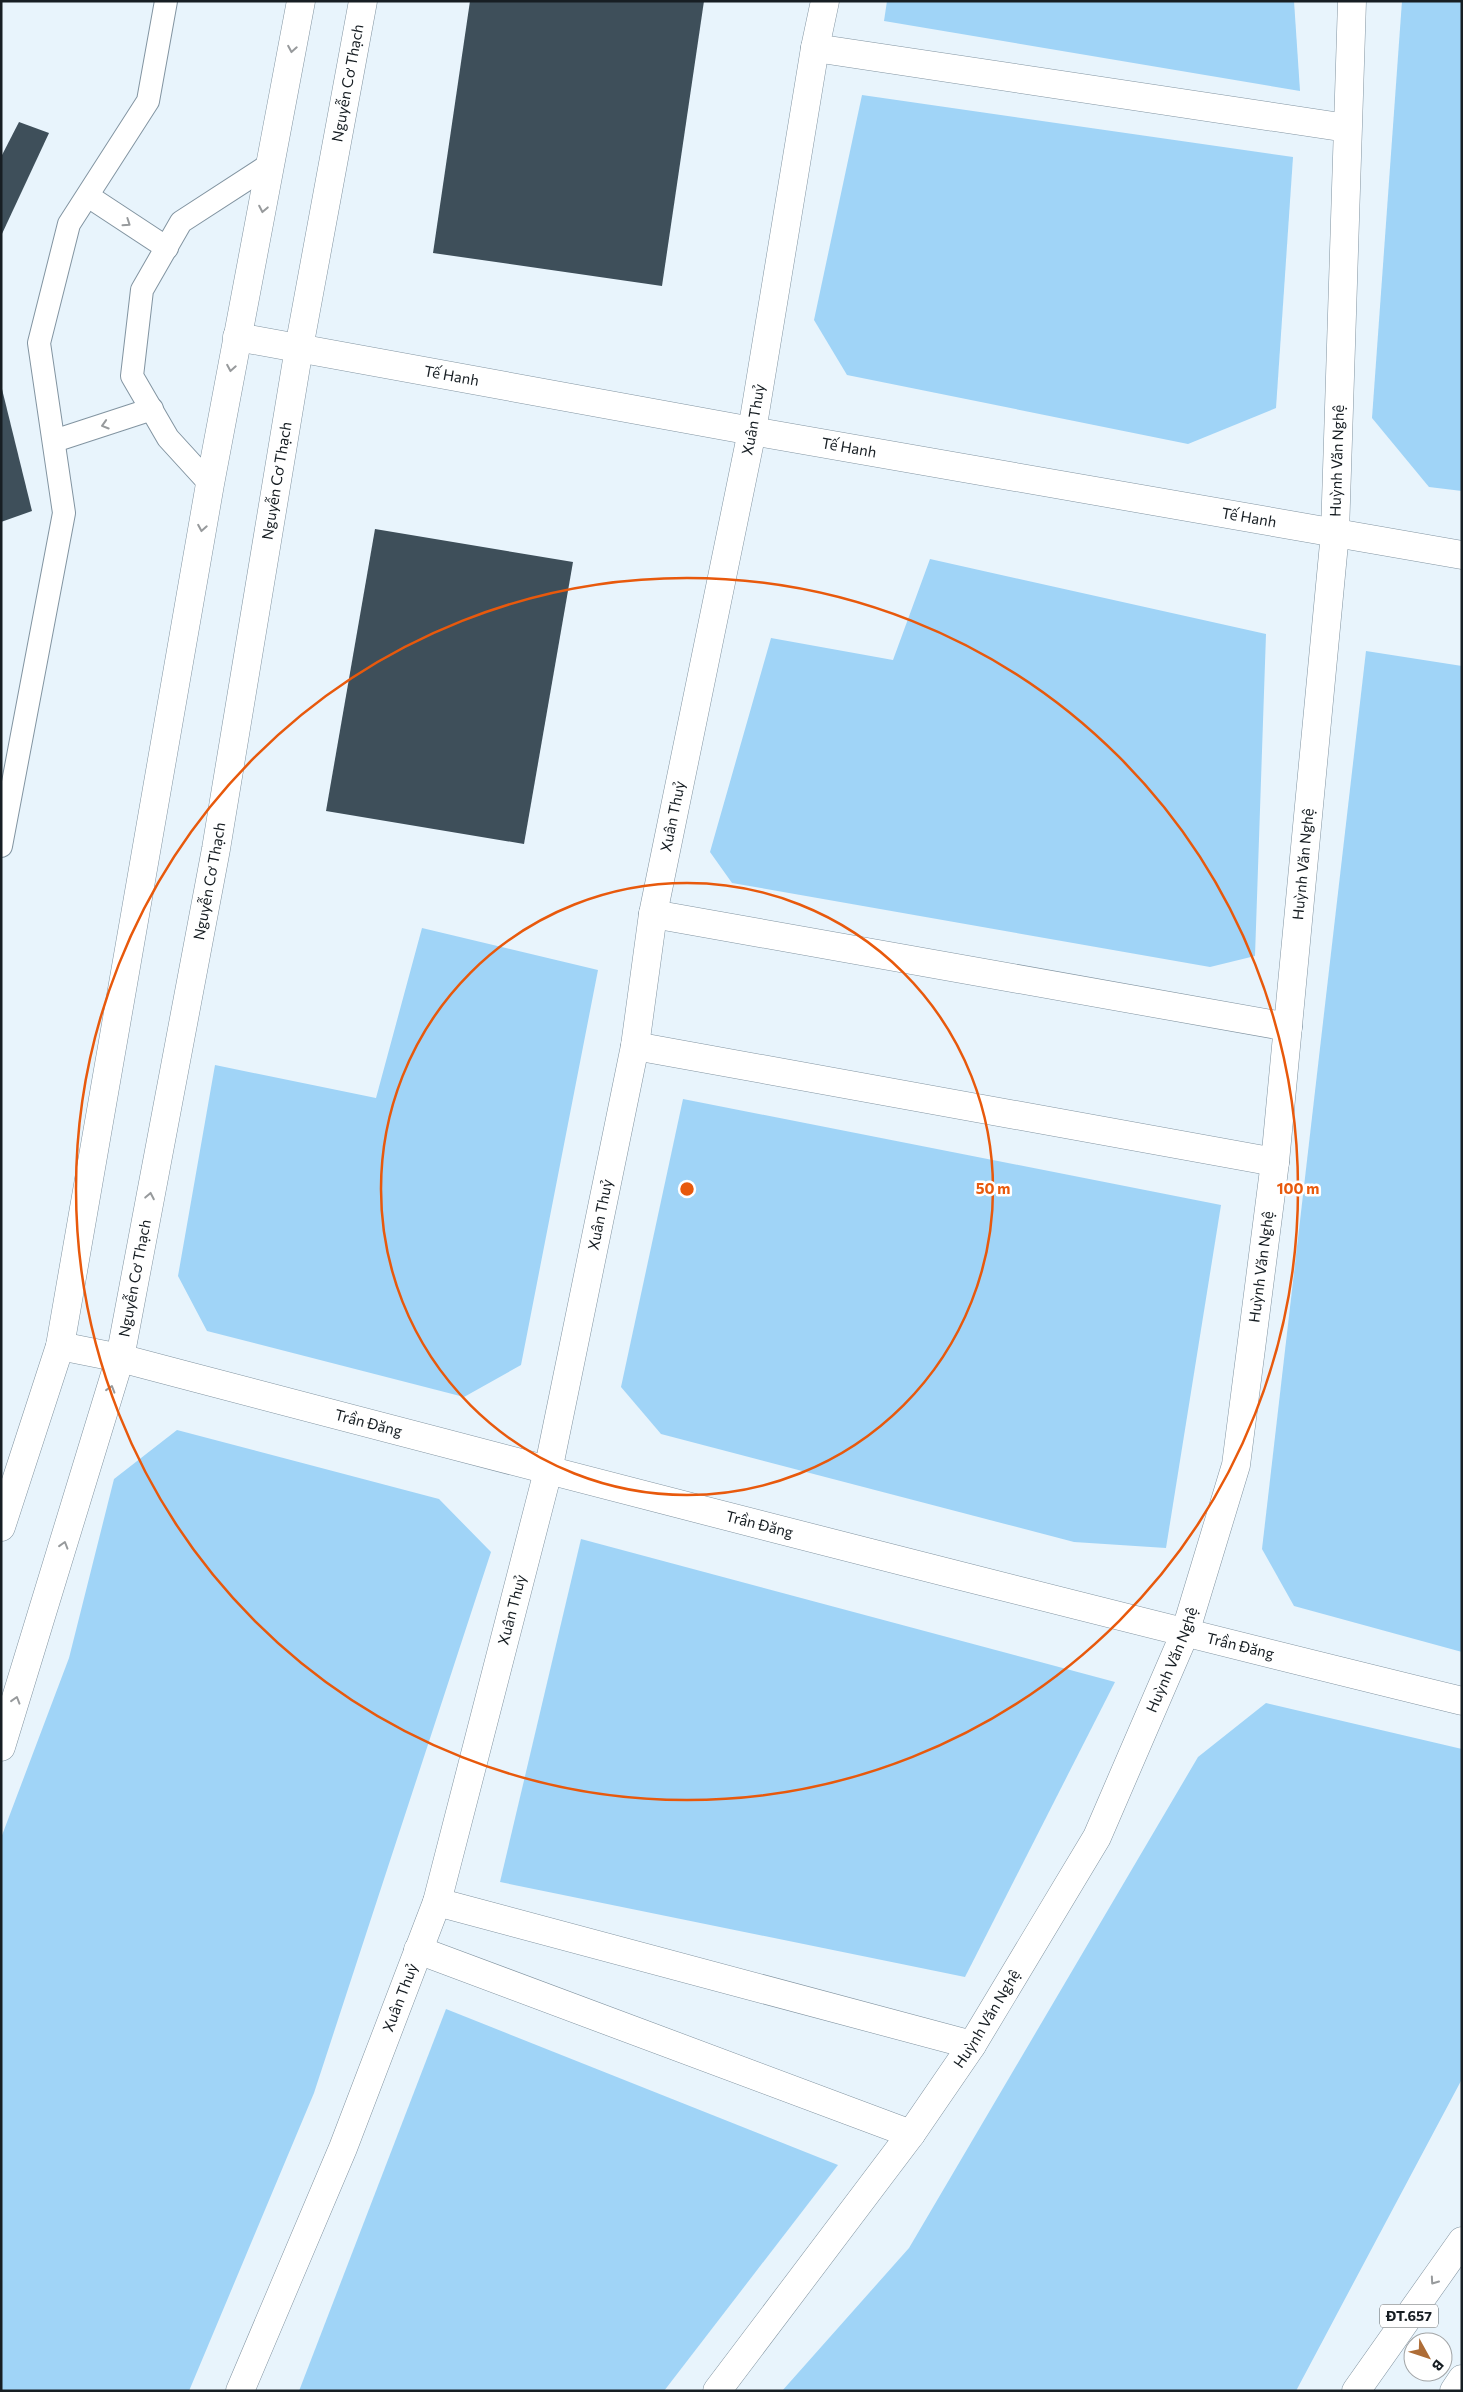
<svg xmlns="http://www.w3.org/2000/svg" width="1463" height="2392" font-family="Commissioner,sans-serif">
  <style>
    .green { fill: #a0d4f7 }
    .building { fill: #3e4f5a }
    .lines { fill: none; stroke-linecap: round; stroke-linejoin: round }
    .lane-casing { stroke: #8294a1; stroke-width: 24 }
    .street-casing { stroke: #8294a1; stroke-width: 29 }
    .secondary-casing { stroke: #8294a1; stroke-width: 29 }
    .primary-casing { stroke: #8294a1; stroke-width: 29 }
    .lane { stroke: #fff; stroke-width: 22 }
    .street { stroke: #fff; stroke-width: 28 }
    .secondary { stroke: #fff; stroke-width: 28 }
    .primary { stroke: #fff; stroke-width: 28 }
    .oneway { stroke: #979a9c }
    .ring { fill: none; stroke: #e8590c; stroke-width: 2.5 }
    .labels { text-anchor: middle; stroke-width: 5; stroke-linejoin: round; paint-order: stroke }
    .shield { fill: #fff; stroke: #5d6265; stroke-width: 1 }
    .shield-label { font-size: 14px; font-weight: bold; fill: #171e23 }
    .street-label { font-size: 15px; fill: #171e23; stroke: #fff }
    .centre { fill: #e8590c; stroke: #fff; stroke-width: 2.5 }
    .ring-label { font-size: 15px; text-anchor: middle; font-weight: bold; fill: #e8590c; stroke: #fff; stroke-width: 5; stroke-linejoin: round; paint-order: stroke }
  </style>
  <rect width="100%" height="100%" fill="#e8f4fc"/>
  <g class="green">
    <path d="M 887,1 L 1294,1 L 1300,91 L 884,21 Z"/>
    <path d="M 1402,1 L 1462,1 L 1462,491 L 1429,487 L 1372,418 Z"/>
    <path d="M 862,95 L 1293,157 L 1276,408 L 1188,444 L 847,375 L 814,320 Z"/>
    <path d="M 930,559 L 1266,634 L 1255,956 L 1210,967 L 732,883 L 710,852 L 771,638 L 893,660 Z"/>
    <path d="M 1366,651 L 1462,666 L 1462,1652 L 1294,1606 L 1262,1549 Z"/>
    <path d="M 422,928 L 598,970 L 521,1365 L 464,1397 L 207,1331 L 178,1276 L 215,1065 L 376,1098 Z"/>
    <path d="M 683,1099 L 1221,1205 L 1166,1548 L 1074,1542 L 661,1434 L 621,1387 Z"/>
    <path d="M 177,1430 L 439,1499 L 491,1552 L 314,2093 L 189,2391 L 1,2391 L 1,1838 L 69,1658 L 114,1479 Z"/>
    <path d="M 581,1539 L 1115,1682 L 965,1977 L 500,1882 Z"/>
    <path d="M 1266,1703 L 1462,1749 L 1462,2079 L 1296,2391 L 782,2391 L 909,2248 L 1198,1757 Z"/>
    <path d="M 446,2009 L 838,2165 L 664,2391 L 299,2391 Z"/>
  </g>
  <g class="building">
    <path d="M 470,1 L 704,1 L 662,286 L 433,253 Z"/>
    <path d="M 19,122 L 49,133 L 1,236 L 1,157 Z"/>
    <path d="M 1,385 L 32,511 L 1,522 Z"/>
    <path d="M 375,529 L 573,562 L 524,844 L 326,811 Z"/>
  </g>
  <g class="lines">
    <g class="lane-casing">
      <g id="lane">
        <path d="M 88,196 L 167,248"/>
        <path d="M 54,441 L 152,409"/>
        <path d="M 210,484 L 168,438 L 132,376 L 142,290 L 181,222 L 272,163"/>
        <path d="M 1,846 L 64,513 L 39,343 L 69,224 L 148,101 L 166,1"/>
      </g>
    </g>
    <g class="street-casing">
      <g id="street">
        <path d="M 815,48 L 1347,128"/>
        <path id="s1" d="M 237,337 L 752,431 L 1462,555"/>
        <path d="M 653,914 L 1288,1027"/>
        <path d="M 635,1046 L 1275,1162"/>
        <path id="s2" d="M 60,1346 L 120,1358 C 567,1476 1013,1591 1462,1701"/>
        <path d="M 437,1902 L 972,2045"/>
        <path d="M 418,1950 L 911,2134"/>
        <path id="s3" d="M 240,2391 L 343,2148 L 437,1902 L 548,1471 L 635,1046 L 653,914 L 752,431 L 815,48 L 825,1"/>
        <path id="s4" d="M 717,2391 L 911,2134 L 972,2045 L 1097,1837 L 1185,1633 L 1236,1465 L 1275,1162 L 1335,533 L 1352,1"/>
      </g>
    </g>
    <g class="secondary-casing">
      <g id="secondary">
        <path d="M 1,1527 L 60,1346 L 210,484 L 301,1"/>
        <path id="s5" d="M 1,1747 L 120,1358 L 216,849 L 299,348 L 363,1"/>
      </g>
    </g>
    <g class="primary-casing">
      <g id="primary">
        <path d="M 1356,2391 L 1462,2241"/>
        <path d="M 1454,2391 L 1462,2379"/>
      </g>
    </g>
    <use href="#lane" class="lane"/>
    <use href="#street" class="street"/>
    <use href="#secondary" class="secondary"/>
    <use href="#primary" class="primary"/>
  </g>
  <defs><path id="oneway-chevron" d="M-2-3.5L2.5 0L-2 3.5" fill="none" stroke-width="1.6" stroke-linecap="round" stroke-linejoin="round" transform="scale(1.25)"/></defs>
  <g class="oneway">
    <use href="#oneway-chevron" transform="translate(292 49) rotate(100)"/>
    <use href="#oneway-chevron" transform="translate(263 209) rotate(101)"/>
    <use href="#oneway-chevron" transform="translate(127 223) rotate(34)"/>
    <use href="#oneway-chevron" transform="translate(231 368) rotate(100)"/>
    <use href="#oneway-chevron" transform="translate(105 425) rotate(163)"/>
    <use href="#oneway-chevron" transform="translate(202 528) rotate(100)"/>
    <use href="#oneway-chevron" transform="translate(150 1196) rotate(-79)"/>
    <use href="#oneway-chevron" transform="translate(111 1389) rotate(-73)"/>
    <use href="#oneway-chevron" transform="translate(64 1545) rotate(-73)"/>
    <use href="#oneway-chevron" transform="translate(16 1700) rotate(-73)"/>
    <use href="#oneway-chevron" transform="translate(1434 2281) rotate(125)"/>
  </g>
  <g class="ring">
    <circle cx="687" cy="1189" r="306"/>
    <circle cx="687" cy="1189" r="611"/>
  </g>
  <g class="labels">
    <rect class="shield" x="1380" y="2304.5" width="58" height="23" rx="4"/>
    <g class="shield-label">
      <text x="1409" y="2321">ĐT.657</text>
    </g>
    <g class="street-label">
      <text dy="5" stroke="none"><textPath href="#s5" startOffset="1702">Nguyễn Cơ Thạch</textPath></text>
      <text dy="5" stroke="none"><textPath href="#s1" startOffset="218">Tế Hanh</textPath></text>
      <text dy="5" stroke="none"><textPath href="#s3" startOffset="2044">Xuân Thuỷ</textPath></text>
      <text dy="5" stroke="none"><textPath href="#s1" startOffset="622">Tế Hanh</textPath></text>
      <text dy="5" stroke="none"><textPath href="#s4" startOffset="2080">Huỳnh Văn Nghệ</textPath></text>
      <text dy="5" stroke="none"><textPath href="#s5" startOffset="1298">Nguyễn Cơ Thạch</textPath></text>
      <text dy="5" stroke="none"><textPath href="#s1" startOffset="1028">Tế Hanh</textPath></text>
      <text dy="5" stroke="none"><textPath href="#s3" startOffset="1639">Xuân Thuỷ</textPath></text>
      <text dy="5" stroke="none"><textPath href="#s4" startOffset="1675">Huỳnh Văn Nghệ</textPath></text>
      <text dy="5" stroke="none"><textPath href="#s5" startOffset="892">Nguyễn Cơ Thạch</textPath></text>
      <text dy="5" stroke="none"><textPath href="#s3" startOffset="1234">Xuân Thuỷ</textPath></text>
      <text dy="5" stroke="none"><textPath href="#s4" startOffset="1270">Huỳnh Văn Nghệ</textPath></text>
      <text dy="5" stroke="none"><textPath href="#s5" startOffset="488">Nguyễn Cơ Thạch</textPath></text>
      <text dy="5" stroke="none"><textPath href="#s2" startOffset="318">Trần Đăng</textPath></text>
      <text dy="5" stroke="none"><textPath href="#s2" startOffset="722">Trần Đăng</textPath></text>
      <text dy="5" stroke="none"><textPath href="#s3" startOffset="829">Xuân Thuỷ</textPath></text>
      <text dy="5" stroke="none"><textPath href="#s2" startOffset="1218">Trần Đăng</textPath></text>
      <text dy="5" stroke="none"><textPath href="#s4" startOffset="865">Huỳnh Văn Nghệ</textPath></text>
      <text dy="5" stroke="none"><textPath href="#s3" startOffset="425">Xuân Thuỷ</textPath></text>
      <text dy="5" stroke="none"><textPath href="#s4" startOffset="460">Huỳnh Văn Nghệ</textPath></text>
    </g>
  </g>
  <circle cx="687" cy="1189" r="8" class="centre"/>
  <g class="ring-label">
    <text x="993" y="1194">50 m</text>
    <text x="1298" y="1194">100 m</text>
  </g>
  <rect width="1463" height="2392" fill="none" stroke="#171e23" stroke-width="5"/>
  <g transform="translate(1428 2357) rotate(130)"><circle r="24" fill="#ffffff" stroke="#a2a5a7"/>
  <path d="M0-4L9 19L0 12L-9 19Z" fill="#ae6d37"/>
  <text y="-8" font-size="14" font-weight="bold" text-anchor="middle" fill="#171e23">B</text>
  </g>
</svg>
